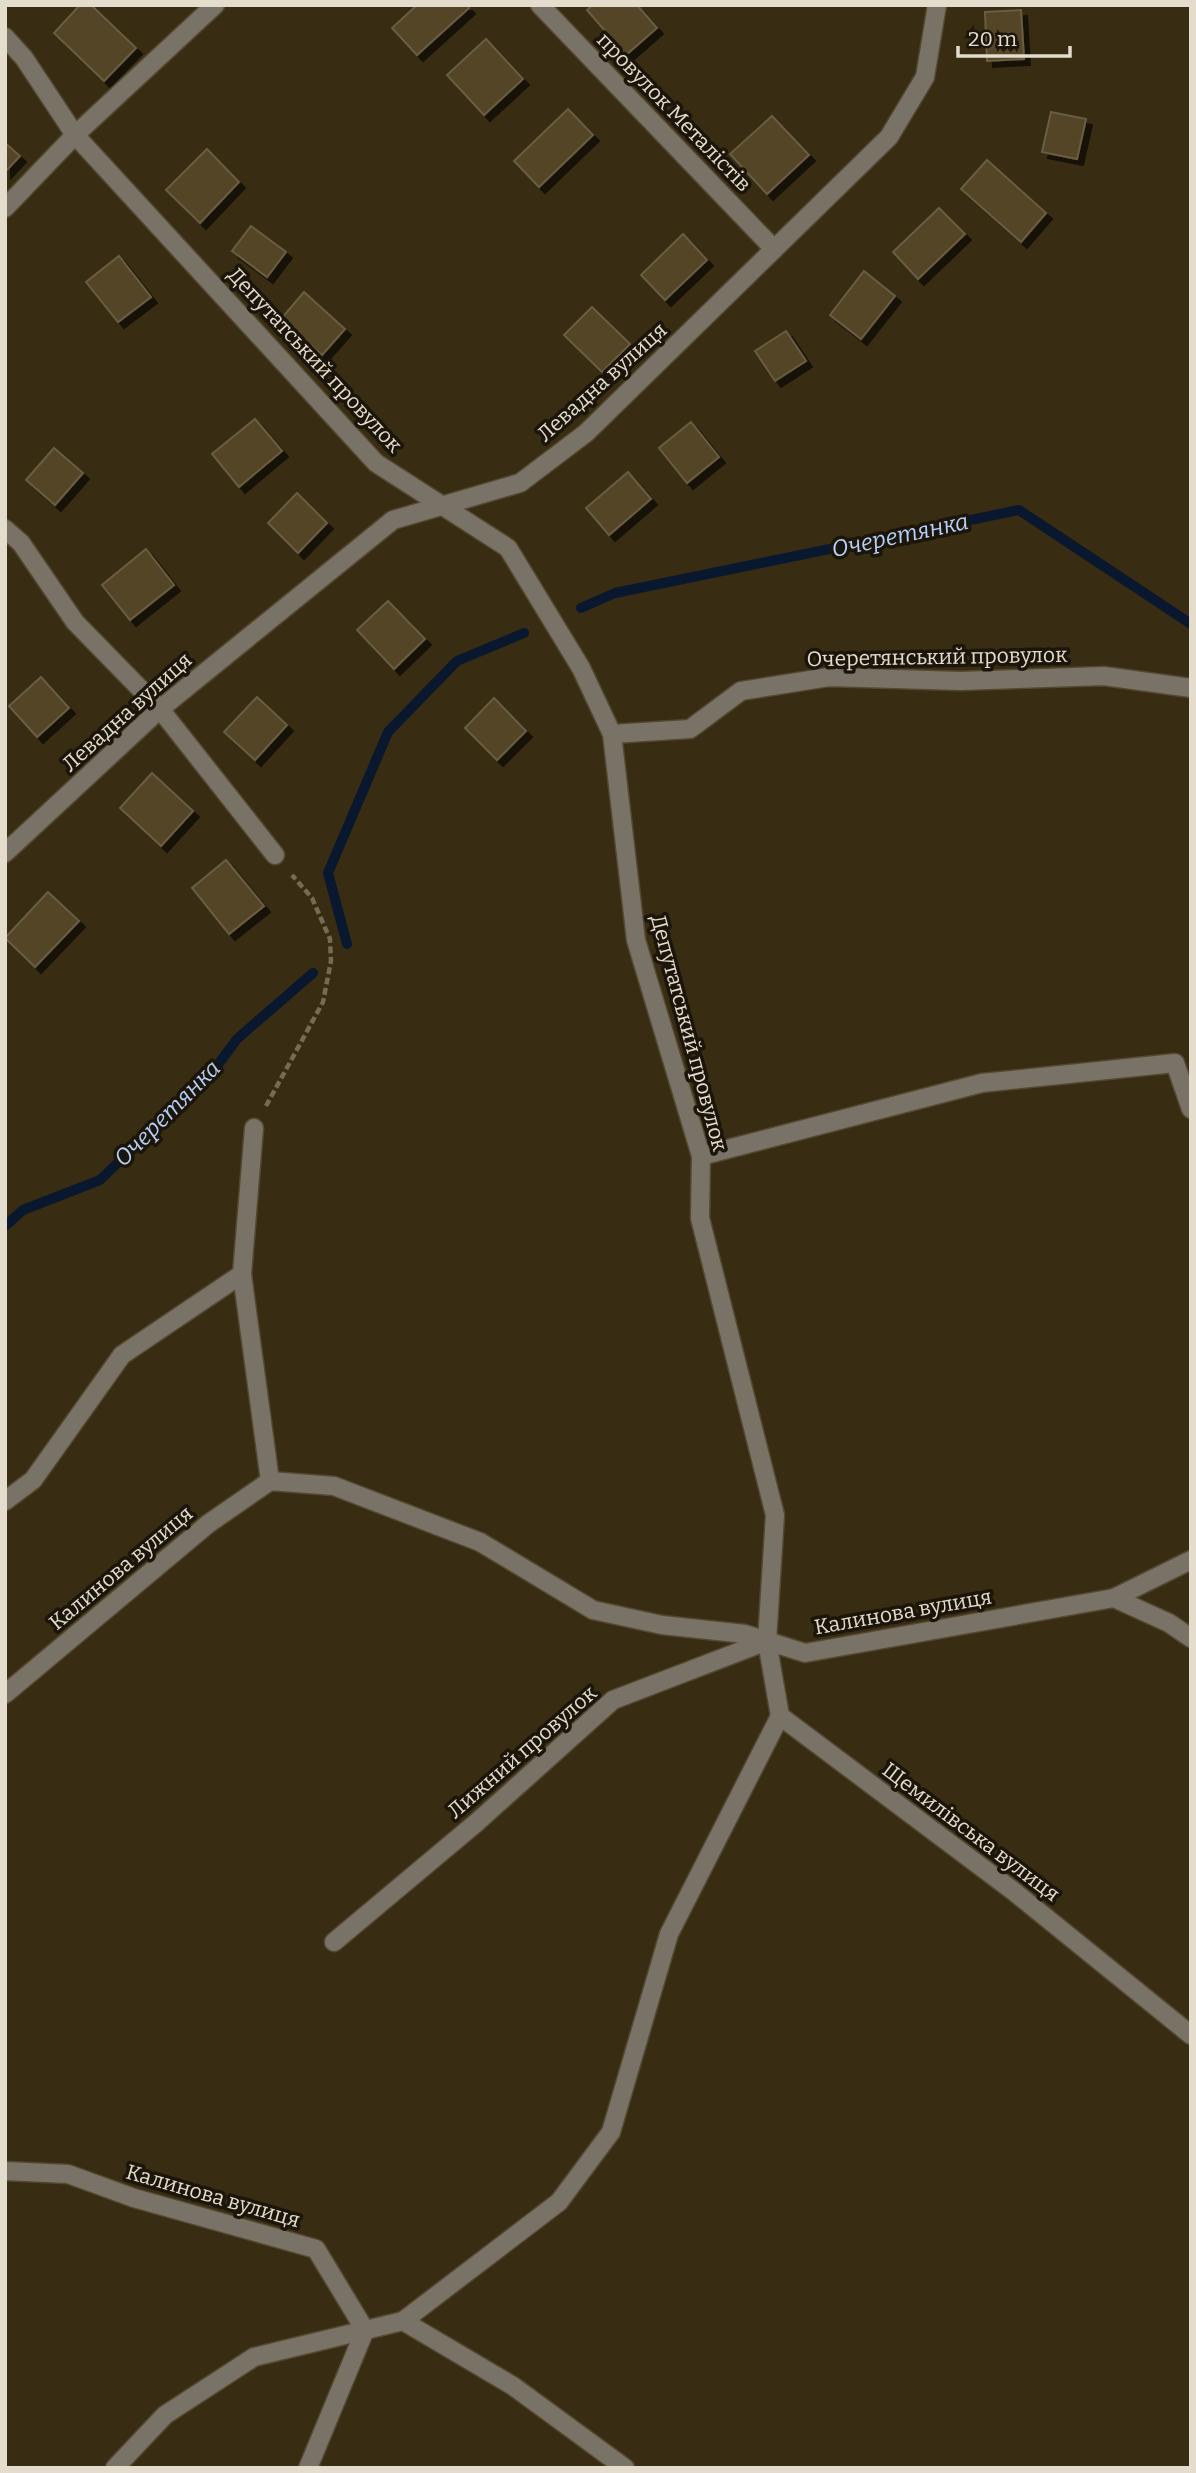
<svg xmlns="http://www.w3.org/2000/svg" width="1196" height="2473" font-family="Bitter,serif">
  <style>
    .lines { fill: none; stroke-linecap: round; stroke-linejoin: round }
    .stream { stroke: #0a182f; stroke-width: 10 }
    .building { fill: #524425; stroke: #695d42; stroke-width: 2; filter: url(#shadow) }
    .minor-casing { stroke: #544830; stroke-width: 21 }
    .path { stroke: #766b55; stroke-width: 4.5; stroke-dasharray: 7 3.5; stroke-linecap: butt }
    .minor { stroke: #797367; stroke-width: 18 }
    .labels { text-anchor: middle; stroke-width: 7; stroke-linejoin: round; paint-order: stroke }
    .street-label { font-size: 21px; fill: #e4ddce; stroke: #1b150a }
    .water-label { font-size: 23px; font-style: italic; fill: #b6d0f9; stroke: #1b150a }
  </style>
  <defs>
    <filter id="shadow"><feDropShadow dx="6" dy="6" stdDeviation="0" flood-color="#0009"/></filter>
  </defs>
  <rect width="100%" height="100%" fill="#382c12"/>
  <g class="lines">
    <g class="stream">
      <path d="M 581,608 L 615,593 L 1019,510 L 1191,624"/>
      <path d="M 347,944 L 328,873 L 388,732 L 457,661 L 524,633"/>
      <path d="M 5,1226 L 23,1210 L 100,1180 L 211,1074 L 237,1039 L 313,973"/>
    </g>
  </g>
  <g class="building">
    <path d="M 80,5 L 91,5 L 136,48 L 104,81 L 54,33 Z"/>
    <path d="M 417,5 L 466,5 L 469,8 L 417,55 L 392,28 Z"/>
    <path d="M 593,5 L 637,5 L 657,28 L 626,55 L 587,10 Z"/>
    <path d="M 1021,10 L 1024,59 L 987,61 L 985,12 Z"/>
    <path d="M 486,39 L 523,79 L 484,115 L 447,75 Z"/>
    <path d="M 568,109 L 593,135 L 539,187 L 514,161 Z"/>
    <path d="M 1051,112 L 1086,119 L 1077,159 L 1042,152 Z"/>
    <path d="M 772,116 L 809,155 L 767,194 L 730,154 Z"/>
    <path d="M 5,143 L 20,156 L 5,172 Z"/>
    <path d="M 207,149 L 239,182 L 200,223 L 166,190 Z"/>
    <path d="M 987,160 L 1046,213 L 1021,242 L 961,189 Z"/>
    <path d="M 939,208 L 965,234 L 918,279 L 893,252 Z"/>
    <path d="M 251,226 L 286,252 L 267,277 L 232,251 Z"/>
    <path d="M 683,234 L 707,260 L 665,300 L 641,275 Z"/>
    <path d="M 119,256 L 151,297 L 118,322 L 86,282 Z"/>
    <path d="M 864,271 L 895,296 L 861,339 L 830,315 Z"/>
    <path d="M 304,292 L 345,329 L 322,355 L 281,319 Z"/>
    <path d="M 592,307 L 630,344 L 602,372 L 564,335 Z"/>
    <path d="M 786,331 L 806,361 L 775,381 L 755,351 Z"/>
    <path d="M 255,419 L 282,451 L 239,487 L 212,454 Z"/>
    <path d="M 691,422 L 719,457 L 687,483 L 659,448 Z"/>
    <path d="M 54,448 L 83,473 L 55,505 L 26,480 Z"/>
    <path d="M 628,472 L 651,499 L 609,535 L 586,508 Z"/>
    <path d="M 297,493 L 327,523 L 298,553 L 268,523 Z"/>
    <path d="M 146,549 L 174,585 L 130,620 L 102,585 Z"/>
    <path d="M 388,601 L 425,639 L 394,669 L 357,630 Z"/>
    <path d="M 41,677 L 69,708 L 37,737 L 9,706 Z"/>
    <path d="M 257,697 L 287,725 L 255,760 L 224,732 Z"/>
    <path d="M 494,698 L 526,731 L 497,760 L 465,728 Z"/>
    <path d="M 152,773 L 193,811 L 161,846 L 120,808 Z"/>
    <path d="M 226,860 L 264,906 L 229,934 L 192,888 Z"/>
    <path d="M 48,892 L 79,921 L 35,967 L 5,938 Z"/>
  </g>
  <g class="lines">
    <g class="minor-casing">
      <g id="minor">
        <path d="M 540,5 L 774,249"/>
        <path d="M 5,37 L 24,58 L 75,135 L 376,463 L 508,548 L 581,668 L 612,734 L 636,940 L 701,1156 L 700,1218 L 775,1515 L 767,1641 L 780,1716 L 1012,1890 L 1191,2035"/>
        <path d="M 5,208 L 75,135 L 215,5"/>
        <path d="M 5,529 L 21,543 L 75,622 L 160,709 L 275,855"/>
        <path d="M 612,734 L 690,729 L 741,691 L 829,677 L 961,681 L 1104,676 L 1191,688"/>
        <path d="M 5,853 L 160,709 L 393,520 L 520,483 L 586,433 L 889,137 L 925,77 L 937,5"/>
        <path d="M 701,1156 L 982,1083 L 1175,1063 L 1191,1109"/>
        <path d="M 242,1274 L 270,1481"/>
        <path d="M 5,1501 L 33,1480 L 122,1355 L 242,1274 L 254,1128"/>
        <path d="M 1114,1598 L 1169,1623 L 1191,1638"/>
        <path d="M 5,1694 L 208,1524 L 270,1481 L 334,1486 L 480,1542 L 593,1610 L 662,1625 L 745,1634 L 805,1653 L 1114,1598 L 1191,1560"/>
        <path d="M 334,1942 L 476,1823 L 613,1700 L 767,1641"/>
        <path d="M 5,2171 L 68,2174 L 134,2198 L 316,2249 L 365,2330 L 308,2468"/>
        <path d="M 403,2321 L 513,2386 L 625,2468"/>
        <path d="M 115,2468 L 165,2415 L 254,2357 L 403,2321 L 559,2202 L 611,2132 L 669,1934 L 780,1716"/>
      </g>
    </g>
    <path class="path" d="M 266,1106 L 323,1002 L 331,961 L 330,939 L 312,898 L 292,875"/>
    <use href="#minor" class="minor"/>
  </g>
  <g class="labels">
    <g class="street-label">
      <text transform="translate(674 112) rotate(46)" y="7">провулок Металістів</text>
      <text transform="translate(315 360) rotate(47)" y="7">Депутатський провулок</text>
      <text transform="translate(602 382) rotate(-42)" y="7">Левадна вулиця</text>
      <text transform="translate(937 657) rotate(-1)" y="7">Очеретянський провулок</text>
      <text transform="translate(127 712) rotate(-42)" y="7">Левадна вулиця</text>
      <text transform="translate(689 1033) rotate(75)" y="7">Депутатський провулок</text>
      <text transform="translate(121 1568) rotate(-40)" y="7">Калинова вулиця</text>
      <text transform="translate(903 1612) rotate(-10)" y="7">Калинова вулиця</text>
      <text transform="translate(522 1752) rotate(-41)" y="7">Лижний провулок</text>
      <text transform="translate(971 1832) rotate(37)" y="7">Щемилівська вулиця</text>
      <text transform="translate(213 2196) rotate(16)" y="7">Калинова вулиця</text>
    </g>
    <g class="water-label">
      <text transform="translate(900 535) rotate(-12)" y="8">Очеретянка</text>
      <text transform="translate(167 1113) rotate(-45)" y="8">Очеретянка</text>
    </g>
  </g>
  <rect width="1196" height="2473" fill="none" stroke="#e4ddce" stroke-width="14"/>
  <path d="M958 46v10h112v-10" fill="none" stroke="#e4ddce" stroke-width="3.5"/>
  <text x="968" y="46" font-size="21" fill="#e4ddce" stroke="#1b150a" stroke-width="5" paint-order="stroke">20 m</text>
</svg>
